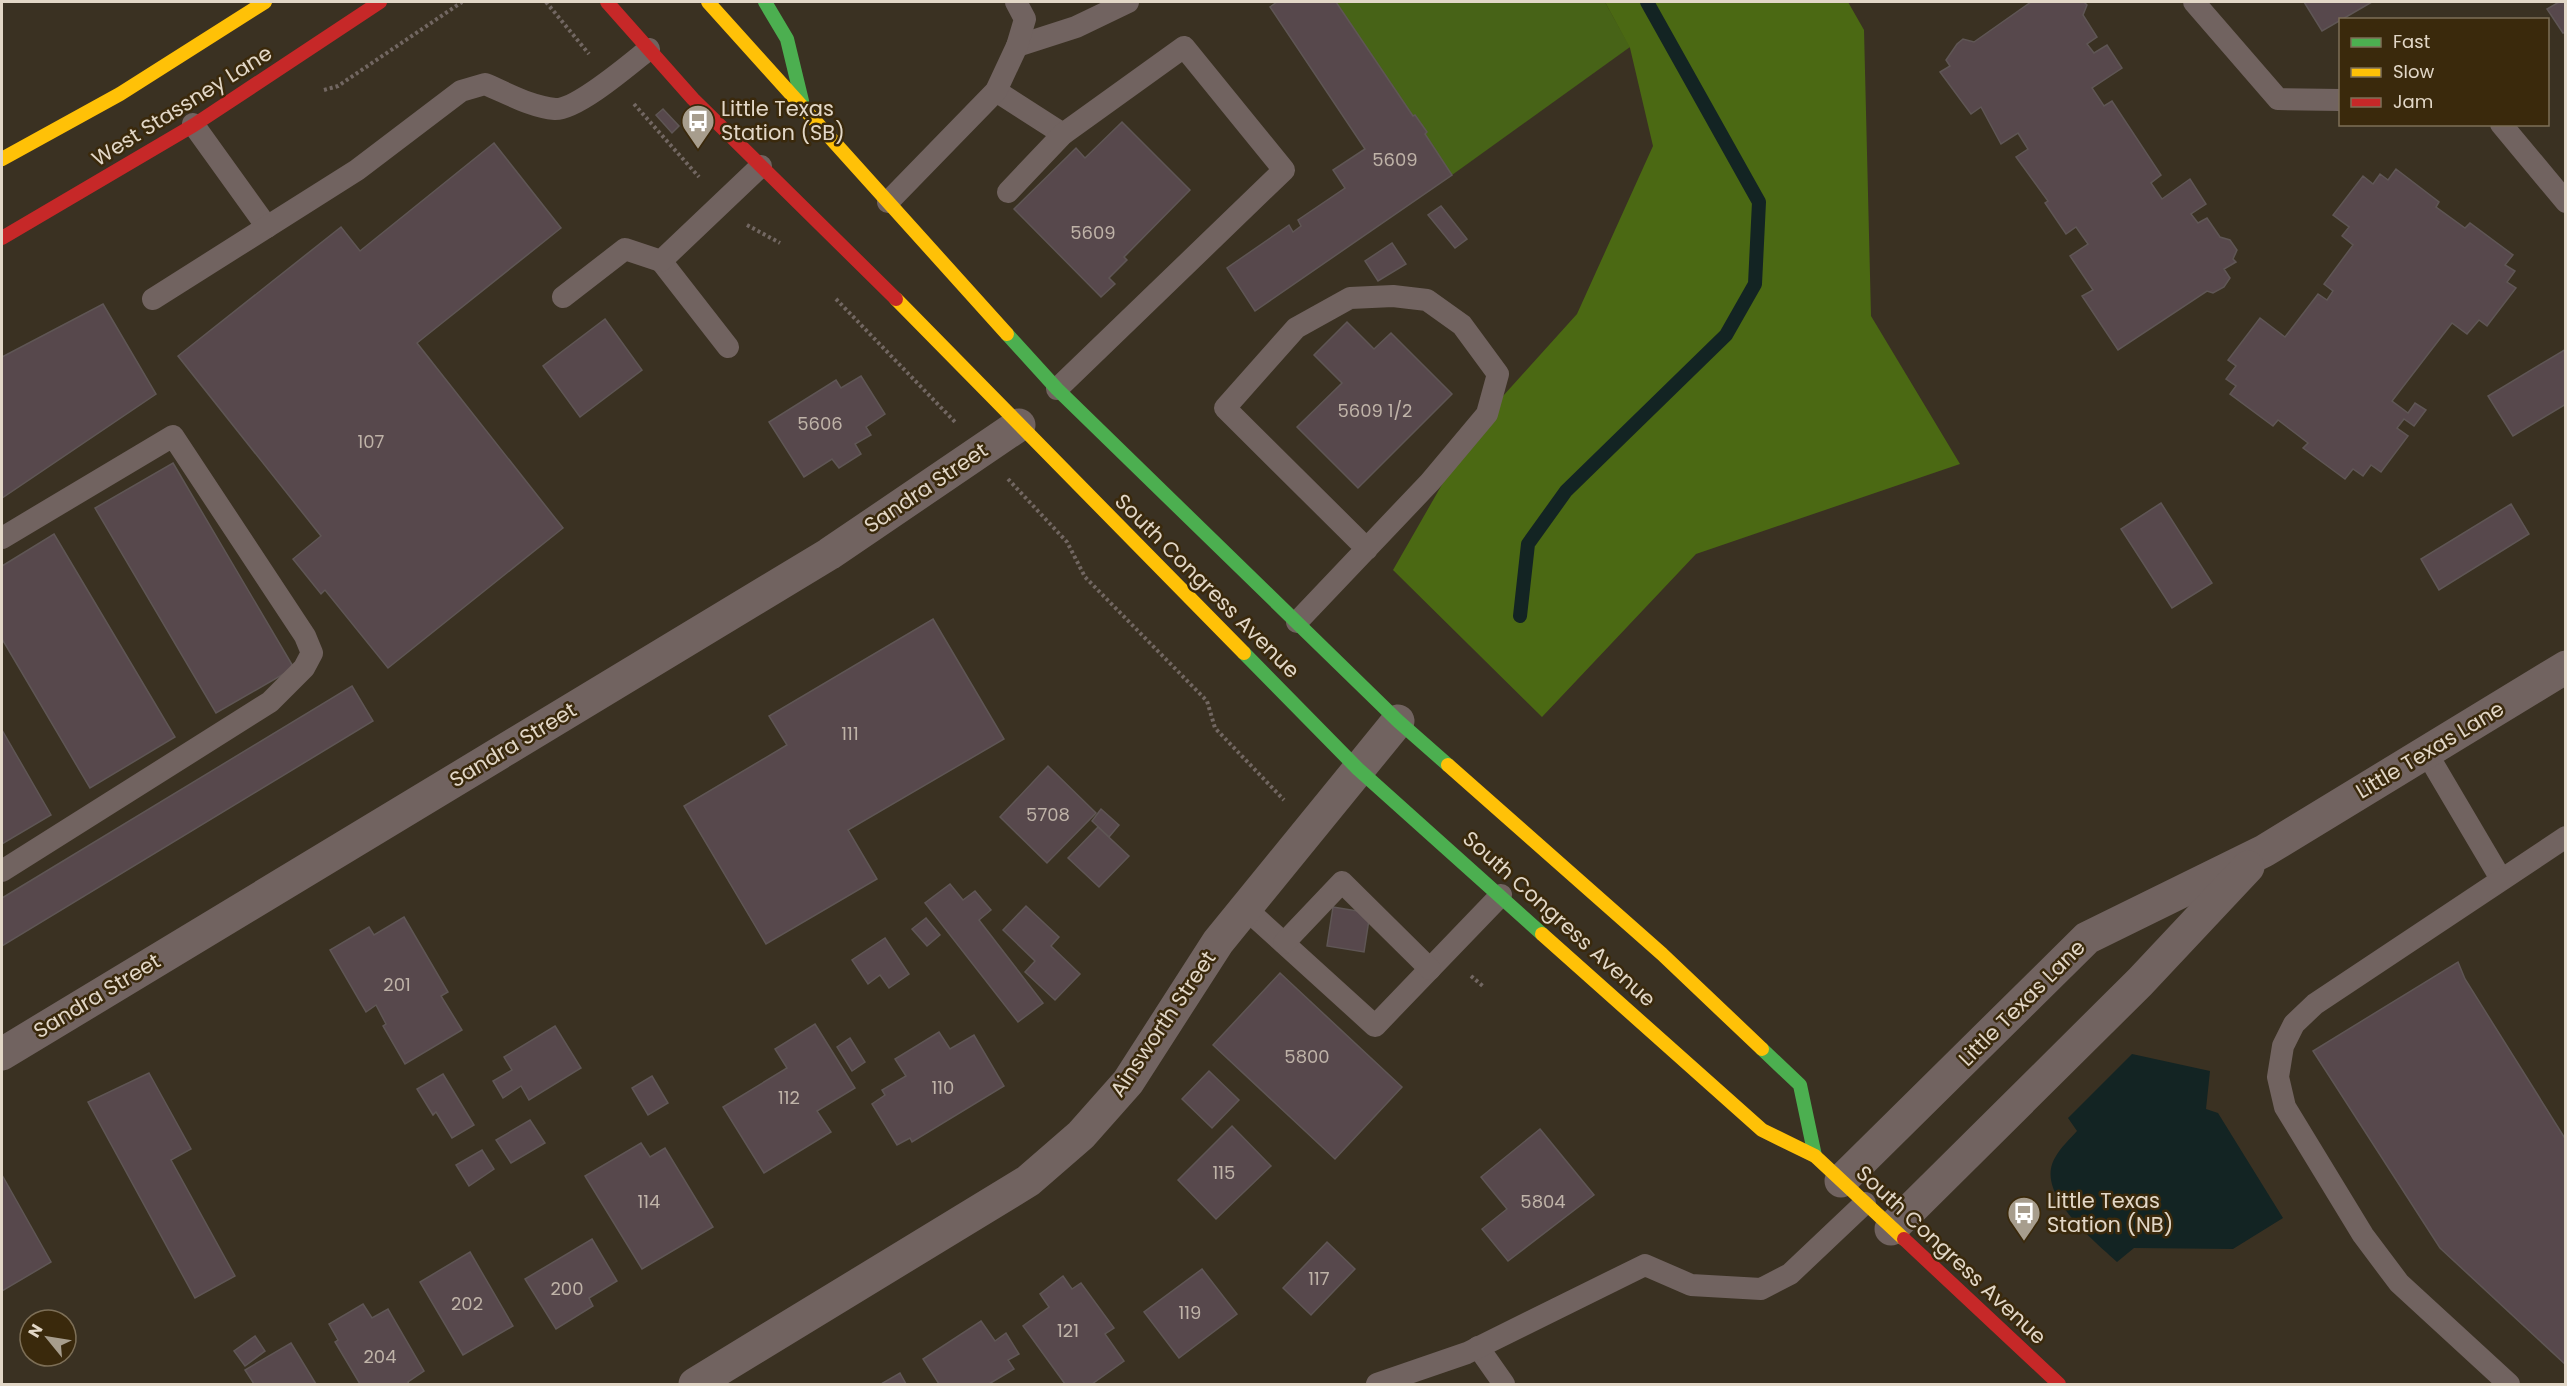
<svg xmlns="http://www.w3.org/2000/svg" width="2567" height="1386" font-family="Poppins,sans-serif">
  <style>
    .green { fill: #476317 }
    .forest { fill: #4b6913 }
    .water { fill: #132423 }
    .lines { fill: none; stroke-linecap: round; stroke-linejoin: round }
    .stream { stroke: #132423; stroke-width: 14 }
    .building { fill: #57484c; stroke: #5f5655; stroke-width: 1.5 }
    .path { stroke: #726762; stroke-width: 4; stroke-dasharray: 3 3; stroke-linecap: butt }
    .lane { stroke: #716360; stroke-width: 22 }
    .street { stroke: #716360; stroke-width: 33 }
    .fast { stroke: #4caf50; stroke-width: 14 }
    .slow { stroke: #ffc107; stroke-width: 14 }
    .jam { stroke: #c62828; stroke-width: 14 }
    .labels { text-anchor: middle; stroke-width: 5; stroke-linejoin: round; paint-order: stroke }
    .number-label { font-size: 18px; fill: #bfb3a8 }
    .street-label { font-size: 21px; fill: #e2d7c7; stroke: #3a290c }
    .poi-label { font-size: 21px; fill: #e2d7c7; stroke: #3a290c; text-anchor: start }
  </style>
  <rect width="100%" height="100%" fill="#3a3122"/>
  <path class="green" d="M 1335,2 L 1605,2 L 1630,47 L 1452,175 Z"/>
  <path class="forest" d="M 1605,2 L 1848,2 L 1864,30 L 1871,316 L 1960,464 L 1696,554 L 1542,717 L 1393,570 L 1475,427 L 1577,314 L 1653,146 L 1630,48 Z"/>
  <path class="water" d="M 2132,1054 L 2210,1071 L 2206,1109 L 2218,1113 L 2283,1218 L 2233,1249 L 2134,1248 L 2117,1262 C 2094,1240 2032,1192 2056,1156 C 2061,1147 2070,1139 2077,1131 L 2068,1118 Z"/>
  <g class="lines">
    <path class="stream" d="M 1520,616 L 1528,544 L 1566,491 L 1726,335 L 1755,284 L 1759,202 L 1647,2"/>
  </g>
  <g class="building">
    <path d="M 1277,2 L 1336,2 L 1413,116 L 1415,115 L 1427,132 L 1425,134 L 1452,175 L 1255,311 L 1227,268 L 1289,225 L 1293,232 L 1301,226 L 1298,220 L 1345,188 L 1333,170 L 1365,149 L 1270,7 Z"/>
    <path d="M 2031,2 L 2084,2 L 2087,5 L 2083,15 L 2097,37 L 2087,44 L 2094,53 L 2107,45 L 2122,68 L 2092,88 L 2104,106 L 2112,101 L 2161,175 L 2151,183 L 2162,199 L 2190,179 L 2206,204 L 2191,214 L 2198,223 L 2207,218 L 2220,237 L 2230,240 L 2237,250 L 2233,259 L 2236,262 L 2224,269 L 2230,278 L 2224,287 L 2213,293 L 2207,291 L 2118,350 L 2082,296 L 2093,290 L 2070,256 L 2088,244 L 2076,227 L 2066,234 L 2045,203 L 2048,201 L 2016,157 L 2028,149 L 2018,133 L 2001,144 L 1981,107 L 1971,114 L 1940,72 L 1950,66 L 1946,60 L 1957,44 L 1963,39 L 1974,42 Z"/>
    <path d="M 2304,2 L 2372,2 L 2322,31 Z"/>
    <path d="M 2559,2 L 2566,2 L 2566,32 L 2563,33 L 2547,9 Z"/>
    <path d="M 663,109 L 679,126 L 672,133 L 656,115 Z"/>
    <path d="M 1122,122 L 1190,190 L 1124,257 L 1127,260 L 1109,278 L 1115,284 L 1101,297 L 1014,209 L 1076,148 L 1085,158 Z"/>
    <path d="M 494,143 L 561,228 L 417,343 L 563,528 L 388,668 L 325,590 L 321,594 L 293,559 L 321,536 L 178,356 L 341,227 L 360,251 Z"/>
    <path d="M 2396,169 L 2439,202 L 2436,207 L 2465,228 L 2470,223 L 2513,255 L 2505,265 L 2515,271 L 2507,282 L 2516,288 L 2487,326 L 2479,320 L 2467,334 L 2452,323 L 2392,401 L 2408,413 L 2415,403 L 2426,410 L 2414,426 L 2404,419 L 2397,428 L 2408,436 L 2381,472 L 2371,465 L 2363,476 L 2353,469 L 2345,479 L 2303,448 L 2308,443 L 2278,420 L 2273,426 L 2230,394 L 2236,386 L 2226,379 L 2236,366 L 2228,360 L 2260,318 L 2285,337 L 2318,294 L 2327,300 L 2333,291 L 2324,284 L 2353,245 L 2342,236 L 2349,227 L 2333,215 L 2363,176 L 2373,184 L 2380,174 L 2388,180 Z"/>
    <path d="M 1441,206 L 1467,239 L 1455,248 L 1428,215 Z"/>
    <path d="M 1392,243 L 1406,264 L 1378,281 L 1365,261 Z"/>
    <path d="M 103,304 L 156,394 L 2,498 L 2,357 Z"/>
    <path d="M 605,319 L 642,370 L 580,417 L 543,366 Z"/>
    <path d="M 1347,322 L 1374,349 L 1391,333 L 1452,394 L 1358,488 L 1297,427 L 1342,383 L 1314,355 Z"/>
    <path d="M 2566,349 L 2566,404 L 2513,436 L 2488,396 Z"/>
    <path d="M 861,376 L 885,414 L 866,427 L 871,435 L 855,444 L 861,454 L 839,468 L 832,459 L 804,477 L 769,422 L 836,380 L 841,388 Z"/>
    <path d="M 173,463 L 294,668 L 216,713 L 95,508 Z"/>
    <path d="M 2161,503 L 2212,583 L 2172,608 L 2121,529 Z"/>
    <path d="M 2511,504 L 2529,534 L 2439,590 L 2421,559 Z"/>
    <path d="M 54,534 L 175,737 L 90,788 L 2,639 L 2,566 Z"/>
    <path d="M 933,619 L 1004,739 L 848,830 L 877,879 L 766,944 L 684,806 L 787,745 L 769,716 Z"/>
    <path d="M 352,686 L 373,721 L 2,946 L 2,898 Z"/>
    <path d="M 2,730 L 51,815 L 2,844 Z"/>
    <path d="M 1048,766 L 1096,813 L 1047,863 L 1000,817 Z"/>
    <path d="M 1101,809 L 1119,825 L 1109,837 L 1092,821 Z"/>
    <path d="M 1098,827 L 1129,856 L 1099,887 L 1068,858 Z"/>
    <path d="M 950,884 L 963,900 L 975,891 L 991,910 L 979,920 L 1043,1003 L 1018,1022 L 925,903 Z"/>
    <path d="M 1026,906 L 1059,937 L 1051,946 L 1080,974 L 1055,1000 L 1025,972 L 1035,961 L 1003,930 Z"/>
    <path d="M 1333,907 L 1370,913 L 1364,952 L 1327,946 Z"/>
    <path d="M 404,917 L 448,992 L 441,996 L 462,1030 L 405,1064 L 383,1026 L 386,1024 L 376,1005 L 366,1012 L 330,950 L 369,927 L 374,935 Z"/>
    <path d="M 926,918 L 940,935 L 927,946 L 912,929 Z"/>
    <path d="M 885,938 L 909,974 L 889,988 L 880,975 L 868,984 L 852,960 Z"/>
    <path d="M 2458,962 L 2465,979 L 2566,1140 L 2566,1365 L 2440,1248 L 2313,1051 Z"/>
    <path d="M 1280,973 L 1402,1087 L 1335,1159 L 1213,1045 Z"/>
    <path d="M 815,1024 L 855,1088 L 817,1111 L 831,1132 L 764,1173 L 723,1107 L 787,1068 L 775,1049 Z"/>
    <path d="M 555,1026 L 581,1068 L 529,1100 L 521,1086 L 503,1098 L 493,1081 L 512,1070 L 504,1057 Z"/>
    <path d="M 939,1032 L 950,1049 L 974,1035 L 1004,1086 L 912,1142 L 910,1138 L 897,1145 L 872,1104 L 885,1095 L 882,1090 L 906,1076 L 895,1059 Z"/>
    <path d="M 850,1038 L 865,1062 L 852,1071 L 837,1047 Z"/>
    <path d="M 1209,1071 L 1239,1100 L 1212,1128 L 1182,1099 Z"/>
    <path d="M 149,1073 L 191,1149 L 171,1160 L 235,1276 L 195,1298 L 88,1102 Z"/>
    <path d="M 443,1074 L 474,1125 L 452,1138 L 436,1112 L 433,1115 L 417,1089 Z"/>
    <path d="M 652,1076 L 668,1103 L 648,1115 L 632,1088 Z"/>
    <path d="M 530,1120 L 545,1143 L 511,1163 L 496,1140 Z"/>
    <path d="M 1232,1126 L 1271,1166 L 1216,1219 L 1178,1180 Z"/>
    <path d="M 1540,1129 L 1594,1195 L 1508,1261 L 1482,1229 L 1507,1209 L 1481,1177 Z"/>
    <path d="M 641,1143 L 650,1157 L 665,1148 L 713,1227 L 642,1269 L 585,1176 Z"/>
    <path d="M 482,1150 L 494,1169 L 469,1186 L 456,1165 Z"/>
    <path d="M 2,1175 L 51,1262 L 2,1291 Z"/>
    <path d="M 592,1239 L 617,1281 L 589,1298 L 593,1306 L 556,1329 L 525,1279 Z"/>
    <path d="M 1327,1242 L 1355,1269 L 1311,1315 L 1283,1288 Z"/>
    <path d="M 470,1252 L 513,1326 L 463,1355 L 420,1282 Z"/>
    <path d="M 1202,1269 L 1237,1314 L 1179,1358 L 1144,1312 Z"/>
    <path d="M 1063,1276 L 1072,1289 L 1081,1283 L 1114,1328 L 1105,1334 L 1124,1361 L 1092,1384 L 1065,1384 L 1023,1326 L 1049,1307 L 1040,1294 Z"/>
    <path d="M 363,1304 L 372,1318 L 388,1309 L 424,1371 L 408,1382 L 409,1384 L 360,1384 L 335,1342 L 338,1340 L 329,1324 Z"/>
    <path d="M 981,1321 L 995,1341 L 1006,1333 L 1019,1354 L 1008,1360 L 1014,1369 L 989,1384 L 939,1384 L 923,1359 Z"/>
    <path d="M 255,1336 L 265,1351 L 245,1366 L 234,1351 Z"/>
    <path d="M 291,1343 L 316,1384 L 254,1384 L 245,1370 Z"/>
    <path d="M 900,1373 L 906,1384 L 881,1384 Z"/>
  </g>
  <g class="lines">
    <g class="path">
      <path d="M 546,2 L 589,54"/>
      <path d="M 324,90 L 338,86 L 462,2"/>
      <path d="M 634,104 L 699,177"/>
      <path d="M 747,225 L 780,243"/>
      <path d="M 836,299 L 956,423"/>
      <path d="M 1008,479 L 1067,542 L 1085,577 L 1207,701 L 1215,728 L 1284,800"/>
      <path d="M 1471,976 L 1484,987"/>
    </g>
    <g class="lane">
      <path d="M 2194,2 L 2278,99 L 2340,100"/>
      <path d="M 1017,46 L 1076,27 L 1128,2"/>
      <path d="M 996,91 L 1063,134"/>
      <path d="M 193,124 L 267,227"/>
      <path d="M 2501,124 L 2566,202"/>
      <path d="M 1008,192 L 1063,134 L 1184,47 L 1284,170 L 1057,389"/>
      <path d="M 888,202 L 996,91 L 1017,46 L 1025,19 L 1016,2"/>
      <path d="M 661,261 L 728,347"/>
      <path d="M 563,297 L 625,249 L 661,261 L 761,166"/>
      <path d="M 153,299 L 357,170 L 461,91 L 485,84 C 507,93 531,107 555,109 C 577,110 630,64 649,49"/>
      <path d="M 2,538 L 173,436 L 305,636 L 312,653 L 304,668 L 270,702 L 2,871"/>
      <path d="M 1297,622 L 1430,482 L 1487,414 L 1498,374 L 1462,325 L 1427,300 L 1393,296 L 1350,298 L 1296,328 L 1225,408 L 1367,549"/>
      <path d="M 2426,752 L 2501,879"/>
      <path d="M 1244,907 L 1375,1026 L 1501,895"/>
      <path d="M 1284,943 L 1342,882 L 1430,969"/>
      <path d="M 1478,1347 L 1504,1384"/>
      <path d="M 1377,1384 L 1467,1353 L 1645,1265 L 1691,1285 L 1761,1289 L 1790,1274 L 1865,1203"/>
      <path d="M 2509,1384 L 2399,1283 L 2363,1235 L 2285,1107 L 2278,1077 L 2283,1046 L 2294,1024 L 2315,1004 L 2566,837"/>
    </g>
    <g class="street">
      <path d="M 2,1054 L 829,554 L 1019,425"/>
      <path d="M 1841,1181 L 2087,938 L 2264,851 L 2566,667"/>
      <path d="M 1891,1229 L 2140,982 L 2248,867"/>
      <path d="M 695,1384 L 1028,1181 L 1081,1135 L 1128,1082 L 1218,942 L 1398,721"/>
    </g>
    <g class="fast">
      <path d="M 765,2 L 787,39 L 802,101"/>
      <path d="M 1007,334 L 1057,389 L 1398,721 L 1448,765"/>
      <path d="M 1244,653 L 1358,769 L 1542,934"/>
      <path d="M 1762,1049 L 1800,1085 L 1815,1156"/>
    </g>
    <g class="slow">
      <path d="M 708,2 L 1007,334"/>
      <path d="M 2,159 L 120,94 L 265,2"/>
      <path d="M 896,299 L 1244,653"/>
      <path d="M 1448,765 L 1662,954 L 1762,1049"/>
      <path d="M 1542,934 L 1762,1130 L 1815,1156 L 1904,1239"/>
    </g>
    <g class="jam">
      <path d="M 607,2 L 693,99 L 896,299"/>
      <path d="M 2,238 L 194,125 L 380,2"/>
      <path d="M 1904,1239 L 2059,1384"/>
    </g>
  </g>
  <defs>
    <g id="bus-pin" transform="scale(1.725)"><path d="M0 17L-7.5 6A9.5 9.5 0 1 1 7.5 6Z" fill="#a79d8d" stroke="#3a290c"/><path d="M-5-6H5V4H4V6H2V4H-2V6H-4V4H-5ZM-3.5-4V0h7V-4ZM-3.5 1.2v1.5H-2V1.2ZM2 1.2v1.5H3.5V1.2Z" fill="#fff"/></g>
  </defs>
  <g fill-rule="evenodd">
    <use href="#bus-pin" x="698" y="121"/>
    <use href="#bus-pin" x="2024" y="1213"/>
  </g>
  <g class="labels">
    <g class="number-label">
      <text x="1395" y="166">5609</text>
      <text x="1093" y="239">5609</text>
      <text x="1375" y="417">5609 1/2</text>
      <text x="820" y="430">5606</text>
      <text x="371" y="448">107</text>
      <text x="850" y="740">111</text>
      <text x="1048" y="821">5708</text>
      <text x="397" y="991">201</text>
      <text x="1307" y="1063">5800</text>
      <text x="943" y="1094">110</text>
      <text x="789" y="1104">112</text>
      <text x="1224" y="1179">115</text>
      <text x="649" y="1208">114</text>
      <text x="1543" y="1208">5804</text>
      <text x="1319" y="1285">117</text>
      <text x="567" y="1295">200</text>
      <text x="467" y="1310">202</text>
      <text x="1190" y="1319">119</text>
      <text x="1068" y="1337">121</text>
      <text x="380" y="1363">204</text>
    </g>
    <g class="street-label">
      <text transform="translate(182 106) rotate(-32)" y="7">West Stassney Lane</text>
      <text transform="translate(926 488) rotate(-34)" y="7">Sandra Street</text>
      <text transform="translate(1207 586) rotate(45)" y="7">South Congress Avenue</text>
      <text transform="translate(513 745) rotate(-31)" y="7">Sandra Street</text>
      <text transform="translate(2430 750) rotate(-31)" y="7">Little Texas Lane</text>
      <text transform="translate(1559 919) rotate(42)" y="7">South Congress Avenue</text>
      <text transform="translate(97 996) rotate(-31)" y="7">Sandra Street</text>
      <text transform="translate(2022 1003) rotate(-45)" y="7">Little Texas Lane</text>
      <text transform="translate(1163 1024) rotate(-56)" y="7">Ainsworth Street</text>
      <text transform="translate(1951 1255) rotate(43)" y="7">South Congress Avenue</text>
    </g>
    <g class="poi-label">
      <text x="721" y="116">Little Texas<tspan x="721" dy="24">Station (SB)</tspan></text>
      <text x="2047" y="1208">Little Texas<tspan x="2047" dy="24">Station (NB)</tspan></text>
    </g>
  </g>
  <rect width="2567" height="1386" fill="none" stroke="#e2d7c7" stroke-width="6"/>
  <rect x="2339" y="18" width="210" height="108" fill="#3a290c" stroke="#7d6f57" stroke-width="1.5"/>
  <rect x="2351" y="38" width="30" height="9" fill="#4caf50" stroke="#7d6f57" stroke-width="1.5"/>
  <text x="2393" y="48" font-size="18" fill="#e2d7c7">Fast</text>
  <rect x="2351" y="68" width="30" height="9" fill="#ffc107" stroke="#7d6f57" stroke-width="1.5"/>
  <text x="2393" y="78" font-size="18" fill="#e2d7c7">Slow</text>
  <rect x="2351" y="98" width="30" height="9" fill="#c62828" stroke="#7d6f57" stroke-width="1.5"/>
  <text x="2393" y="108" font-size="18" fill="#e2d7c7">Jam</text>
  <g transform="translate(48 1338) rotate(300)"><circle r="28" fill="#3a290c" stroke="#7d6f57" stroke-width="1.5"/>
  <path d="M0-4.5L10 22L0 15L-10 22Z" fill="#a79d8d"/>
  <text y="-9" font-size="16" font-weight="bold" text-anchor="middle" fill="#e2d7c7">N</text>
  </g>
</svg>
